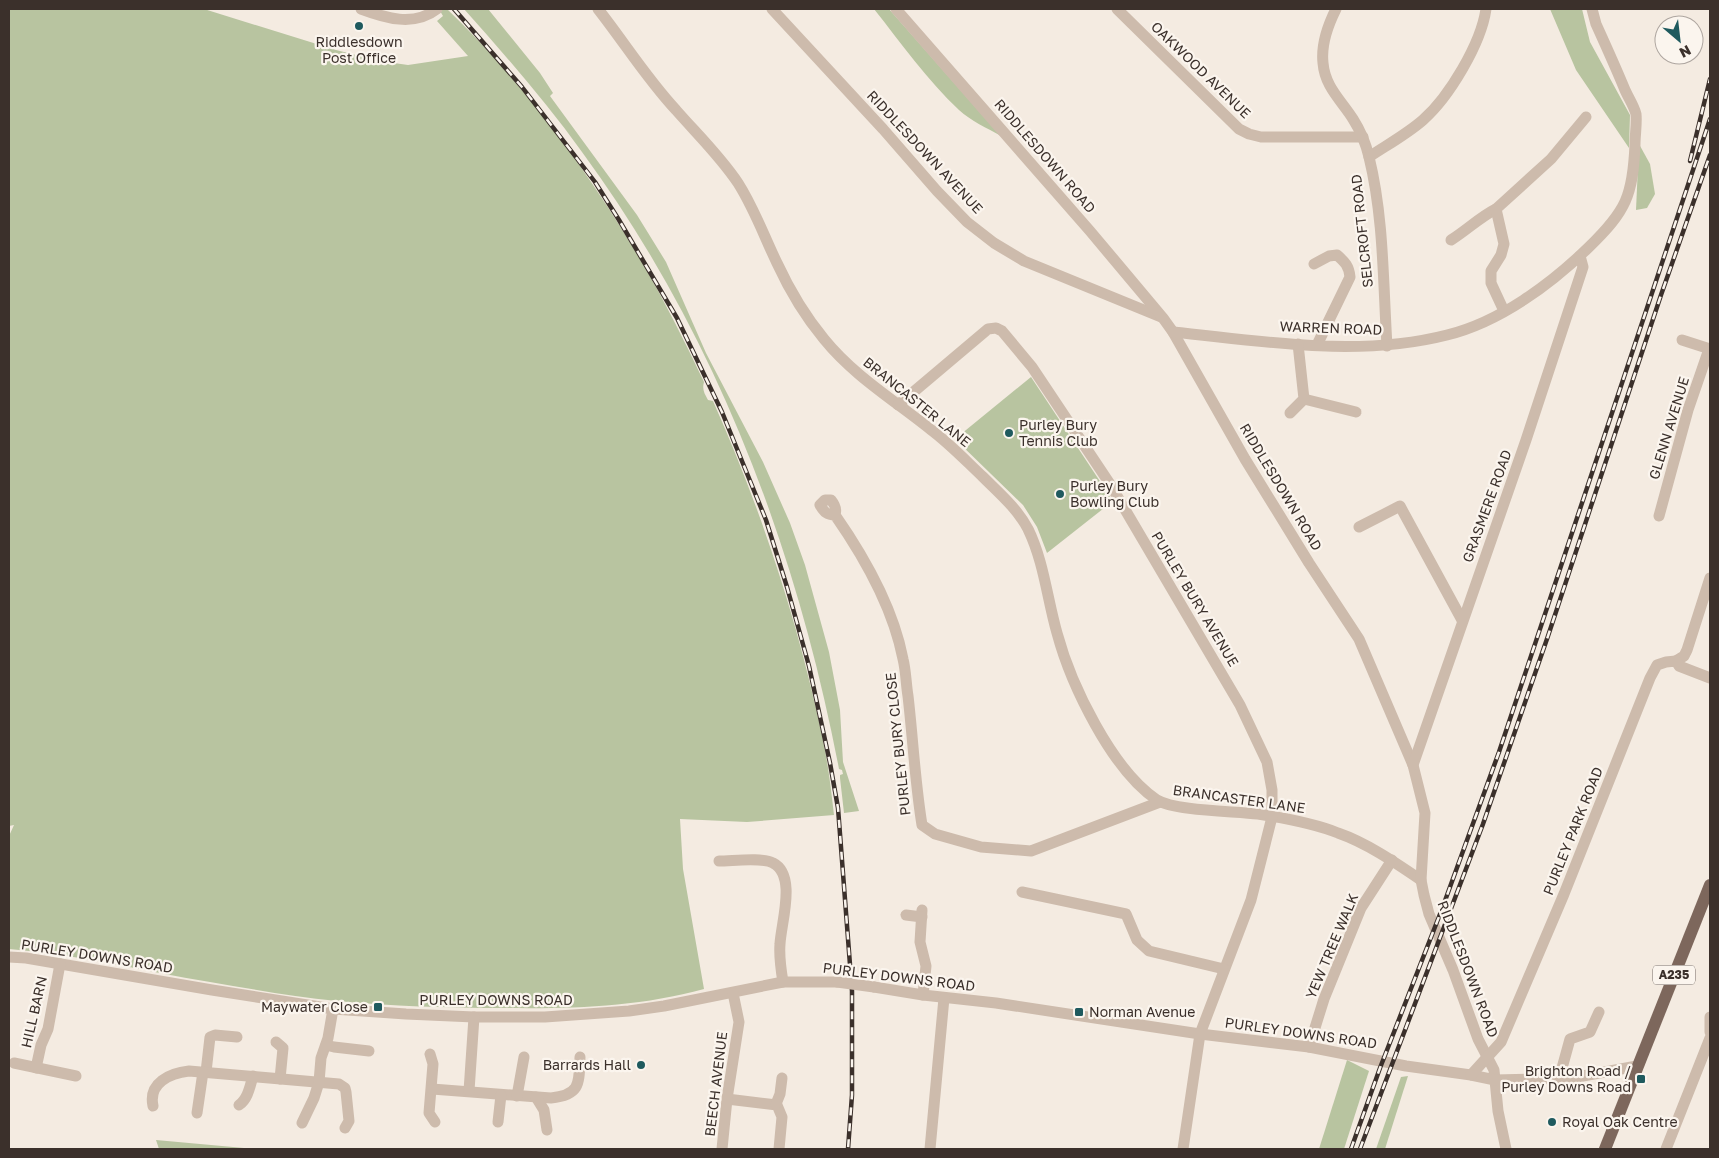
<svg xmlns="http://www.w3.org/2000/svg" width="1719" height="1158" font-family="'Golos Text',sans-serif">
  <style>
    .green { fill: #b8c4a0 }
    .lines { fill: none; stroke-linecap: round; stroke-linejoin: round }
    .minor { stroke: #cdbbac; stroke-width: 11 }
    .major { stroke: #7d675c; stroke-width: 12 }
    .rail-casing { stroke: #3b302b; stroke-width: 4.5 }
    .rail { stroke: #fbf5ee; stroke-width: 2.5; stroke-dasharray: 8; stroke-linecap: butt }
    .minor-bridge { stroke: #cdbbac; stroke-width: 11 }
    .poi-dot { fill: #1f5a5e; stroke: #fbf5ee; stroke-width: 2 }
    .labels { text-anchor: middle; stroke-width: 4.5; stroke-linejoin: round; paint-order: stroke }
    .shield { fill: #fbf5ee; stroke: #756b66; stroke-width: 1 }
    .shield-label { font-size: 12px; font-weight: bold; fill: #3b302b }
    .poi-label { font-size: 14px; fill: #3b302b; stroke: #fbf5ee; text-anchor: start }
    .street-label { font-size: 14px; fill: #3b302b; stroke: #fbf5ee }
  </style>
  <rect width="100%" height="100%" fill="#f4ebe1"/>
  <g class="green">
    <path d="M 9,9 L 204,9 L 336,50 L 380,61 L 408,65 L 468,56 L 437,21 L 443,16 L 440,11 L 442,9 L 447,9 C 524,83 589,172 643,264 C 665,302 685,342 704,382 C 702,389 704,393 708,400 L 713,401 C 761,509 798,621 822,736 C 828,762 831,789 834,815 L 747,822 L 680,819 L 683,869 L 704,989 C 639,1007 570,1009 502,1008 C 447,1008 392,1006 337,1001 C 294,997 252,989 210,982 C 143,971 76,954 9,949 L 9,836 L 14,825 L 9,826 Z"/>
    <path d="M 464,9 L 488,9 L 540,73 L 553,93 L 550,96 L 637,215 L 666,262 L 706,353 L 763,462 L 790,523 L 805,565 L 829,652 L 840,710 L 843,762 L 859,811 L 844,813 L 840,778 L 840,775 L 843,774 L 842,770 L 839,769 C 797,549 716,334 582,152 C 546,102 505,55 464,9 Z"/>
    <path d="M 874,9 L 889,9 L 1001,136 C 987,128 971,121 959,110 C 927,80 901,43 874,9 Z"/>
    <path d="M 1550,9 L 1582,9 L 1590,42 L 1630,115 L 1629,148 L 1576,70 Z"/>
    <path d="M 1639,144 L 1650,164 L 1655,194 L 1647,208 L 1636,210 Z"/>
    <path d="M 1031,377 L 1113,501 L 1047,553 L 1037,527 L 1023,505 L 955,439 Z"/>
    <path d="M 1347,1060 L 1369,1071 L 1344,1149 L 1319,1149 Z"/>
    <path d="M 1408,1076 L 1385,1149 L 1376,1149 L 1401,1077 Z"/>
    <path d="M 156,1140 L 255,1149 L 159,1149 Z"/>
  </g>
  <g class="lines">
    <g class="minor">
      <path d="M 361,9 C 385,18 414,27 437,9"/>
      <path d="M 598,9 C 624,42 647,79 676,110 C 697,134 720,156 738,183 C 754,208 764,236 777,263 C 789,289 805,316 824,339 C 854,376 894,400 930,429 C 949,443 965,460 982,476 C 999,493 1017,508 1028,529 C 1044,562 1047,598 1057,633 C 1071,685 1112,770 1157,800 C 1175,811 1234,811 1258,814 C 1284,818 1313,823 1338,833 C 1367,843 1396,863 1421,880"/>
      <path d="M 772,9 L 883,129 L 937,191 L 967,222 L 994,243 L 1024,261 L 1161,317"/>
      <path d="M 896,9 L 1090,231 L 1163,318 L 1173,332 L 1245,459 L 1309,563 L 1359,639 L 1413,765 L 1425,813 L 1421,880 L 1424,895 L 1429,914 L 1453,970 L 1478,1039 L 1494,1070 L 1498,1111 L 1506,1149"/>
      <path d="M 1117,9 L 1239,129 L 1249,134 L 1261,137 L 1363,137"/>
      <path d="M 1336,9 C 1328,25 1321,45 1323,63 C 1325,87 1341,100 1353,119 C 1360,130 1366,144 1369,157 C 1384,218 1383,283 1387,346"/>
      <path d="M 1369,157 C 1387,145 1407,134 1423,120 C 1449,97 1481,44 1486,9"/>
      <path d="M 1451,240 C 1467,230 1480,217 1496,209"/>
      <path d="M 1314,264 L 1329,256 L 1337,255 C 1345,262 1349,266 1350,277 L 1317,345"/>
      <path d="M 1504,311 L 1491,283 L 1491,271 L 1501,255 L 1504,244 L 1496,209 L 1551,159 L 1586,117"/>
      <path d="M 1173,332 C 1263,341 1357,358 1447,335 C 1500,322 1551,284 1589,247 C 1626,211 1633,196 1635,144 C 1635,135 1637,123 1636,114 C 1634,106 1628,97 1625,90 C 1616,68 1606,46 1596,24 L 1592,9"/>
      <path d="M 1682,340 L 1710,349"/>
      <path d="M 1304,399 L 1356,412"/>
      <path d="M 898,405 L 988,329 L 996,328 L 1002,331 L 1032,367 L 1110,484 L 1240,705 L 1267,762 L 1272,790 L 1272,817 L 1251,900 L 1200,1034 L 1183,1149"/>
      <path d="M 1290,413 L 1304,399 L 1298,344"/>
      <path d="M 835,515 C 837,509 835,505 831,500 L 825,500 L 820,505 C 824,512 827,515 835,515 C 865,558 893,607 903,659 C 906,671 906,684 908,696 C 913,739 915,782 922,825 L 935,834 L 981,847 L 1031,851 L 1160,802"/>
      <path d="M 1659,516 L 1688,410 L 1709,349"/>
      <path d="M 1359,527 L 1400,506 L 1462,620"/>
      <path d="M 1676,661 L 1684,656 L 1687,650 L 1710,578"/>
      <path d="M 1413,765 L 1526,440 L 1583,267 L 1580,256"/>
      <path d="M 719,861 C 733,861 762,857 773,863 C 797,875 781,923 780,944 C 779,956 781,970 783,982"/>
      <path d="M 1022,892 L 1126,914 L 1137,940 L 1149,951 L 1224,969"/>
      <path d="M 922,910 L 920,942 L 926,966 L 923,995"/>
      <path d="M 906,915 L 922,917"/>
      <path d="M 9,957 L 26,958 L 212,990 L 333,1009 L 406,1014 L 474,1017 L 545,1017 L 629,1011 L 664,1006 L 783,982 L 837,982"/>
      <path d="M 874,987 L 923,995 L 996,1003 L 1200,1034 L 1309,1047 L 1406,1066 L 1471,1075 L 1495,1080 L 1572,1078 L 1637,1066"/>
      <path d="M 1710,1017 L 1710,1032"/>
      <path d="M 276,1042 L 283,1048 L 280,1079"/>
      <path d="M 326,1045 L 334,1047 L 369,1051"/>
      <path d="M 1309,1047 L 1324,999 L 1361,908 L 1392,860"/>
      <path d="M 430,1054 L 433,1064 L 429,1113 L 435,1122"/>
      <path d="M 14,1063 L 76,1076"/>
      <path d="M 36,1068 L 41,1045 L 48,1029 L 60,964"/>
      <path d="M 206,1072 L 210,1037 L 215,1035 L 237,1037"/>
      <path d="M 1471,1075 L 1501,1042 L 1564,894 L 1650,678 L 1657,665 L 1666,662 L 1676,661 L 1679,666 L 1710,678"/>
      <path d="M 1559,1079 L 1570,1039 L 1590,1032 L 1599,1012"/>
      <path d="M 432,1089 L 551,1098 C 581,1095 579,1083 580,1057"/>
      <path d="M 469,1091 L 474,1017"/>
      <path d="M 517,1096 L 524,1057"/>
      <path d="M 536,1097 L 544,1110 L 547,1130"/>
      <path d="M 727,1099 L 777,1105 L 782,1117 L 779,1149"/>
      <path d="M 776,1104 L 780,1094 L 782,1078"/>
      <path d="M 239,1105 C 248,1099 250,1086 253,1076"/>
      <path d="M 153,1106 C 148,1083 170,1073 189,1071 L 339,1084 L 345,1088 L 346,1092 L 349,1121 L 345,1128"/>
      <path d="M 197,1113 L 203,1072"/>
      <path d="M 498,1122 L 501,1095"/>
      <path d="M 302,1123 L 314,1098 L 319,1082 L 321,1058 L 328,1038 L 333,1009"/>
      <path d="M 722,1149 L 727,1099 L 739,1022 L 733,993"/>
      <path d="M 930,1149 L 944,998"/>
      <path d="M 1666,1149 L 1710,1038"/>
    </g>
    <path class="major" d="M 1605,1149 L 1710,885"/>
    <g class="rail-casing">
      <g id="rail">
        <path d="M 454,9 L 522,87 L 595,182 L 619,220 L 677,318 L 722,412 L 766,520 L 787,587 L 809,666 L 830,763 L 838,808 L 852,991 L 852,1095 L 848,1149"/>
        <path d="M 1690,161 L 1710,79"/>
        <path d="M 1351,1149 L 1380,1068 L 1442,909 L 1499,752 L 1710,119"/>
        <path d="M 1360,1149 L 1483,824 L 1548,636 L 1661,295 L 1710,155"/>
      </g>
    </g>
    <use href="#rail" class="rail"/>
    <path class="minor-bridge" d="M 837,982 L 874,987"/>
  </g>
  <g class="poi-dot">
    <circle cx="359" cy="26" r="5"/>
    <circle cx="1009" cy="433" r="5"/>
    <circle cx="1060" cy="494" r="5"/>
    <rect x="373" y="1002" width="10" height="10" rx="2.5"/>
    <rect x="1074" y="1007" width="10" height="10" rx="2.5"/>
    <circle cx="641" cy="1065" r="5"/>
    <rect x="1636" y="1074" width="10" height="10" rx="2.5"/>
    <circle cx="1552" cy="1122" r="5"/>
  </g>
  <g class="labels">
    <rect class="shield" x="1653" y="965.5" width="42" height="19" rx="4"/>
    <g class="shield-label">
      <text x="1674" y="979">A235</text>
    </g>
    <g class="poi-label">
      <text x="359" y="47" text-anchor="middle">Riddlesdown<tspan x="359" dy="16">Post Office</tspan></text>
      <text x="1019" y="430">Purley Bury<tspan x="1019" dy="16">Tennis Club</tspan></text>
      <text x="1070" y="491">Purley Bury<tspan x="1070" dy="16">Bowling Club</tspan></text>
      <text x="368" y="1012" text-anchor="end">Maywater Close</text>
      <text x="1089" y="1017">Norman Avenue</text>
      <text x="631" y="1070" text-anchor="end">Barrards Hall</text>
      <text x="1631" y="1076" text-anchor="end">Brighton Road /<tspan x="1631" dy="16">Purley Downs Road</tspan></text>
      <text x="1562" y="1127">Royal Oak Centre</text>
    </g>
    <g class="street-label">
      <text transform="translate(1201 70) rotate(44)" y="5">OAKWOOD AVENUE</text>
      <text transform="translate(925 152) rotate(47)" y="5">RIDDLESDOWN AVENUE</text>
      <text transform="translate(1045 156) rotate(49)" y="5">RIDDLESDOWN ROAD</text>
      <text transform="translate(1362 231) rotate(-96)" y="5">SELCROFT ROAD</text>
      <text transform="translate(1331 328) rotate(2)" y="5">WARREN ROAD</text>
      <text transform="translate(917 402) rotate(39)" y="5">BRANCASTER LANE</text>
      <text transform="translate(1669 428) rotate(-73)" y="5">GLENN AVENUE</text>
      <text transform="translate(1281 487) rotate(59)" y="5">RIDDLESDOWN ROAD</text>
      <text transform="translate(1487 506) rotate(-70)" y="5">GRASMERE ROAD</text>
      <text transform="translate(1195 599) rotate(59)" y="5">PURLEY BURY AVENUE</text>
      <text transform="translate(898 744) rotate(-96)" y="5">PURLEY BURY CLOSE</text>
      <text transform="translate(1239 799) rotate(8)" y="5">BRANCASTER LANE</text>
      <text transform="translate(1573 831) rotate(-68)" y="5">PURLEY PARK ROAD</text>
      <text transform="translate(1332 946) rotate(-67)" y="5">YEW TREE WALK</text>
      <text transform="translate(97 956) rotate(9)" y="5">PURLEY DOWNS ROAD</text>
      <text transform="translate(1468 969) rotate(69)" y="5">RIDDLESDOWN ROAD</text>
      <text transform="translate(899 977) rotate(7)" y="5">PURLEY DOWNS ROAD</text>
      <text x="496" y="1005">PURLEY DOWNS ROAD</text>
      <text transform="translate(34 1012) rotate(-77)" y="5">HILL BARN</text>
      <text transform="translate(1301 1033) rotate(8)" y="5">PURLEY DOWNS ROAD</text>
      <text transform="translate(716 1084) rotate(-83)" y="5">BEECH AVENUE</text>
    </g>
  </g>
  <rect width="1719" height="1158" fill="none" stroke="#3b302b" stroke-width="20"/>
  <g transform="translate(1679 40) rotate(152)"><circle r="24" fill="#fbf5ee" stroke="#aea6a0"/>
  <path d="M0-4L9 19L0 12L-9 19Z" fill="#1f5a5e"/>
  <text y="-8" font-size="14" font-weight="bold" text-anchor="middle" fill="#3b302b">N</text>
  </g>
</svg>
